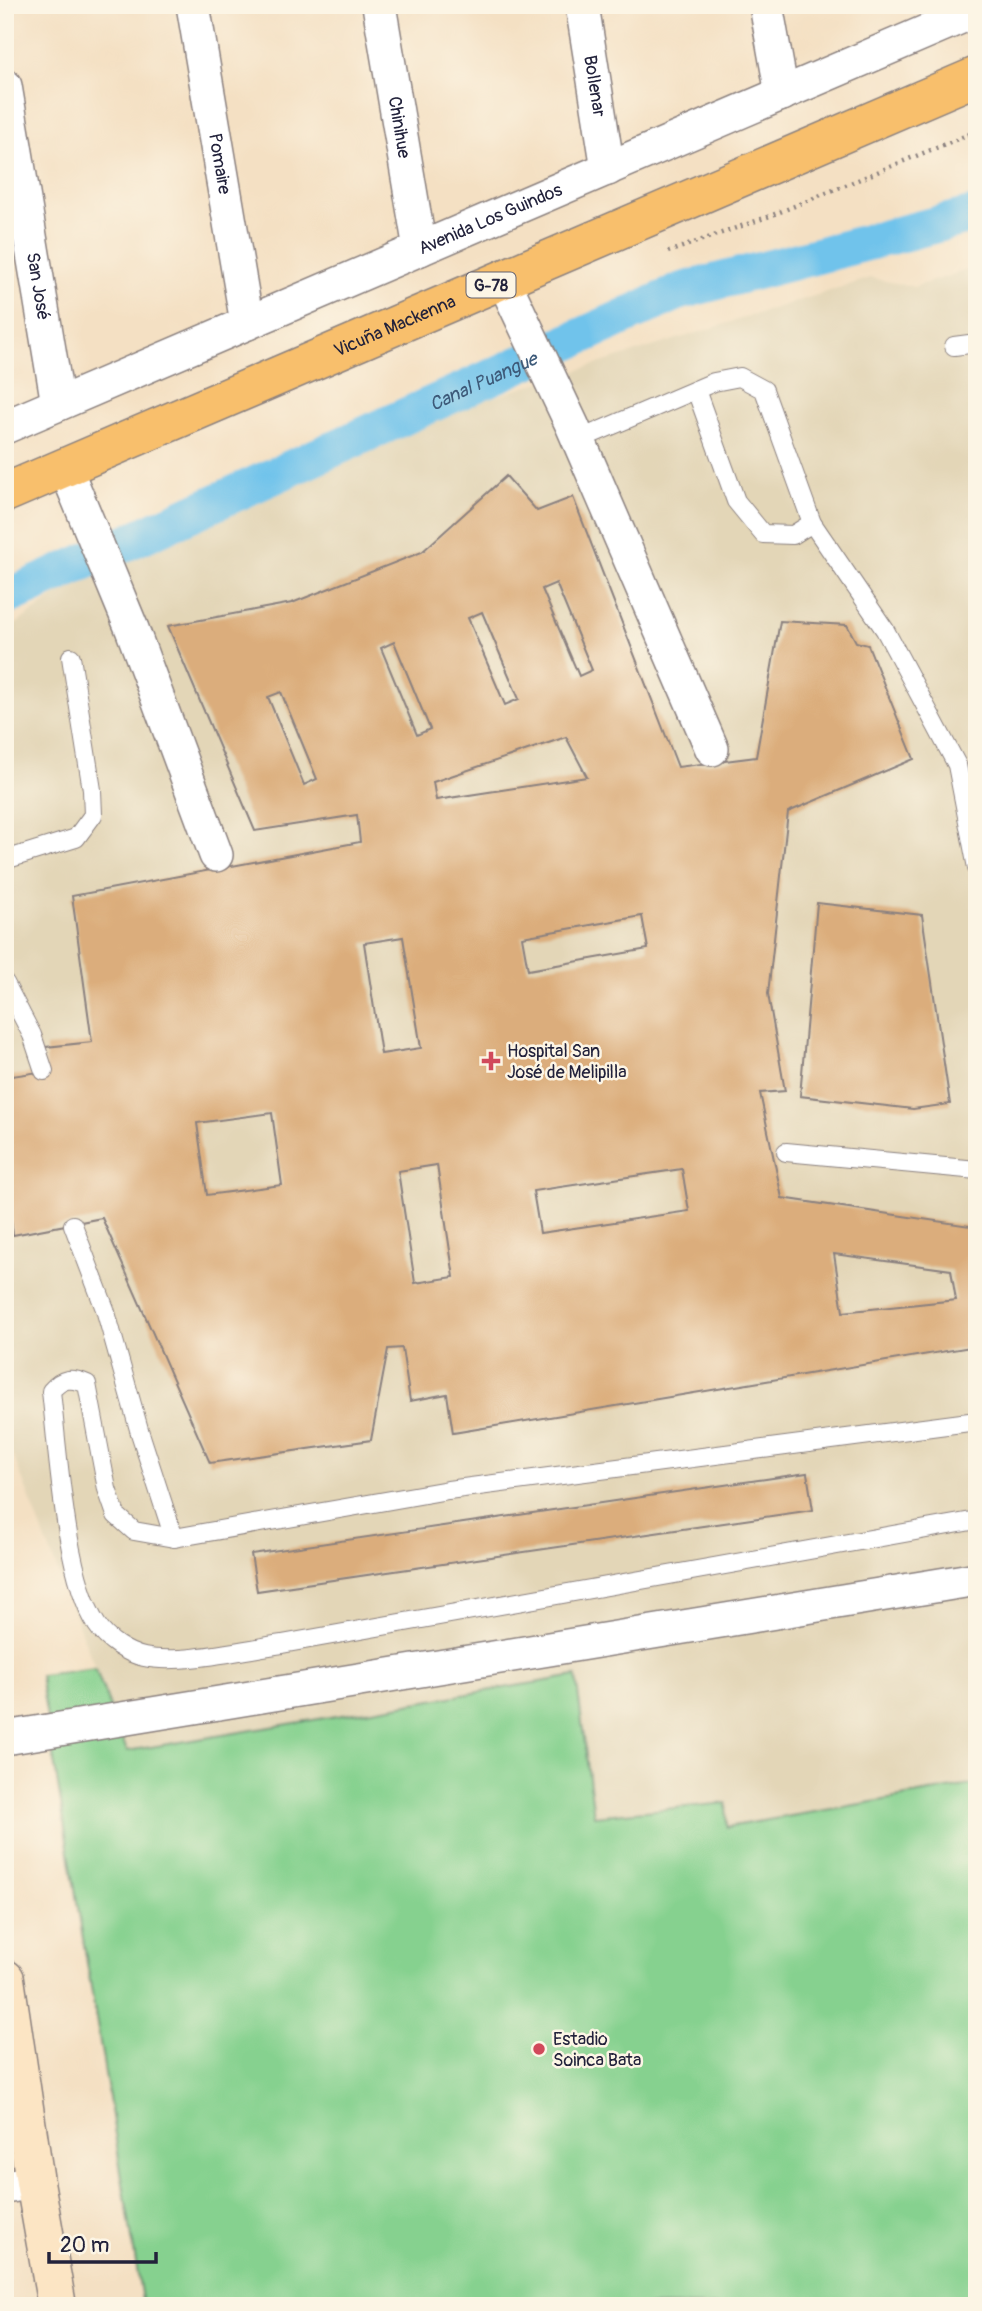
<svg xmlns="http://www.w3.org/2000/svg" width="982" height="2311" font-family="Pangolin,sans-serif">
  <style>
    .built { fill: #e3d6b7 }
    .pitch { fill: #86d18f; stroke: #547a65; stroke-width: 2 }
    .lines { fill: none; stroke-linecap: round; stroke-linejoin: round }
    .canal { stroke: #6fc3eb; stroke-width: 37 }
    .building { fill: #dbad7b; fill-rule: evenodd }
    .lane-casing { stroke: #8b817f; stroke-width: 20 }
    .street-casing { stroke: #8b817f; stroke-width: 36 }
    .secondary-casing { stroke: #8b817f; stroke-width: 41 }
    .primary-casing { stroke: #8b817f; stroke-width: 41 }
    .path { stroke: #8b817f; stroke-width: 4.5; stroke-dasharray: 2 5; stroke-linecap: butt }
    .lane { stroke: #fff; stroke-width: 18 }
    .street { stroke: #fff; stroke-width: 33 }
    .secondary { stroke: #fce5c4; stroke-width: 38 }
    .primary { stroke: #f8bf6c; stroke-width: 38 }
    .poi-dot { fill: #d1495b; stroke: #fcf5e5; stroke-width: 2.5 }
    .labels { text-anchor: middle; stroke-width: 5; stroke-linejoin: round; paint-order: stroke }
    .shield { fill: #fcf5e5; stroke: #63616e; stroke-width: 2 }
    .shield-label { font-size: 16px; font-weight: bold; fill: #22223b }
    .street-label { font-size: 18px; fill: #22223b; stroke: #fcf5e5 }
    .poi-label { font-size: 18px; fill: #22223b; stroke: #fcf5e5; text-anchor: start }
    .water-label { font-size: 19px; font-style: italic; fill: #3d5a79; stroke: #fcf5e5 }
  </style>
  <rect width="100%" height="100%" fill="#fcf5e5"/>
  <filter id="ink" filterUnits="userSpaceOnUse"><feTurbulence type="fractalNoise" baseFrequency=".0143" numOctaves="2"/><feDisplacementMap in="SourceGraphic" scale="14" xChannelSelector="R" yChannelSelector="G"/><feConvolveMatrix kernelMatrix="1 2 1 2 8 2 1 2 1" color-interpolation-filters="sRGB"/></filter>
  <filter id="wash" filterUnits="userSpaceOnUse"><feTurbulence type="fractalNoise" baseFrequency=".00686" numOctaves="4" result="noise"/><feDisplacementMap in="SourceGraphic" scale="28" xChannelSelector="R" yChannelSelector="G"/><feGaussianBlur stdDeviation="1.57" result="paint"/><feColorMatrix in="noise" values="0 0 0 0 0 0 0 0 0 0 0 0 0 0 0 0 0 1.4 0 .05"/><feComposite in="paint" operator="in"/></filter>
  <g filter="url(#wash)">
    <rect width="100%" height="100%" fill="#f4e0c3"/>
    <path class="built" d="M 977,267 L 977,1784 L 727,1827 L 725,1803 L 593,1816 L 575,1676 L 127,1751 L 5,1434 L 5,632 L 91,570 L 474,403 L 871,278 L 914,287 Z"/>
    <path class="pitch" d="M 95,1668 L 127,1751 L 576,1676 L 594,1816 L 726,1803 L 727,1827 L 977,1784 L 977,2306 L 143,2306 L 40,1675 Z"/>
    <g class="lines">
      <path class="canal" id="s1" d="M 5,598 L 681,291 L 977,214"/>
    </g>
    <g id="blocks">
      <g class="building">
        <path d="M 506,476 L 537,511 L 573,497 L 678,767 L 756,757 L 780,621 L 847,625 L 856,642 L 868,645 L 914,759 L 788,812 L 768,994 L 785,1091 L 760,1093 L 782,1198 L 977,1227 L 977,1346 L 453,1433 L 447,1394 L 410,1401 L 402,1348 L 388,1349 L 371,1440 L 210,1463 L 102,1218 L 13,1235 L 5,1174 L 5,1077 L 46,1071 L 46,1047 L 92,1042 L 72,896 L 360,842 L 357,815 L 255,831 L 168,626 L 292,603 L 422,552 ZM 556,583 L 592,670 L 579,676 L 542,589 ZM 482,612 L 519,699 L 505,705 L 468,618 ZM 394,642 L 430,729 L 417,735 L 381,648 ZM 281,692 L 317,779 L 304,785 L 268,697 ZM 566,737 L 587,777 L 436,800 L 433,782 ZM 642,916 L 648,949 L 528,970 L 522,937 ZM 403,937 L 421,1048 L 381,1054 L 364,943 ZM 272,1113 L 282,1185 L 207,1195 L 197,1123 ZM 437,1165 L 454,1277 L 415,1283 L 398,1171 ZM 682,1169 L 689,1211 L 540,1233 L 533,1191 ZM 834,1254 L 951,1270 L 956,1300 L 843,1312 Z"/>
        <path d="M 817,903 L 922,915 L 950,1104 L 913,1109 L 800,1096 Z"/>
        <path d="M 807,1473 L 813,1510 L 257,1591 L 251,1554 Z"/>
      </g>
    </g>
  </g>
  <g filter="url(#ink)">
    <use href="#blocks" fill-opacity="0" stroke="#8b817f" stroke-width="2"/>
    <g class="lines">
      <g class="lane-casing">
        <g id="lane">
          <path d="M 954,346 L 977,343"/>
          <path d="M 696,390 L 736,501 L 763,534 L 793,535 L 812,523"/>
          <path d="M 578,440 L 714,382 L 740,377 L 764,390 L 812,523 L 885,630 L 957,765 L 977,868"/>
          <path d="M 5,860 L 76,838 L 93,815 L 92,790 L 71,657"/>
          <path d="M 5,983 L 32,1035 L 44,1071"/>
          <path d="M 786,1152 L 977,1170"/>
          <path d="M 73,1225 L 105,1309 L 140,1433 L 174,1538 L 448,1490 L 977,1421"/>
          <path d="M 174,1538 L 134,1531 L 116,1515 L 107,1489 L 87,1384 C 71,1377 62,1378 51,1391 C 58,1451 65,1577 97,1625 C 107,1640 126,1653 144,1657 C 179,1665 246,1649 282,1644 L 977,1520"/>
        </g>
      </g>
      <g class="street-casing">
        <g id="street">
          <path id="s2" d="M 193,5 L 247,323"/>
          <path id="s3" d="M 379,5 L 420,249"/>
          <path id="s4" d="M 582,5 L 608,169"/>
          <path d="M 766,5 L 782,94"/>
          <path id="s5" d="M 5,86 L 58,404"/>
          <path d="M 503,279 L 572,425 L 712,749"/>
          <path id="s6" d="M 5,427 L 977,10"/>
          <path d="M 65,467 L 132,629 L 216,855"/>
          <path d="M 5,1738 L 977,1579"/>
          <path d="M 5,2187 L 35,2182"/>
        </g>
      </g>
      <g class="secondary-casing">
        <path id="secondary" d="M 5,1979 L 35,2182 L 57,2306"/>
      </g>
      <g class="primary-casing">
        <g id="primary">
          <path id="s7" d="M 5,493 L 977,76"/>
        </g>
      </g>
      <path class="path" d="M 668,252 L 770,216 L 977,131"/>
      <use href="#lane" class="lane"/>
      <use href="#street" class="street"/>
      <use href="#secondary" class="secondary"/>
      <use href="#primary" class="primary"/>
    </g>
  </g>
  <g class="poi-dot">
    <path d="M487.5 1050.5h7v7h7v7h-7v7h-7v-7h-7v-7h7z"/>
    <circle cx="539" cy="2049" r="7"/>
  </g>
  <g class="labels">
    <rect class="shield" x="466.5" y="272.5" width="49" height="25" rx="5"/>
    <g class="shield-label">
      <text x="491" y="291">G-78</text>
    </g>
    <g class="street-label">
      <text dy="6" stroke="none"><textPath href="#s4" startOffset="82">Bollenar</textPath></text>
      <text dy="6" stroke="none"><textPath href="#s3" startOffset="124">Chinihue</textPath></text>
      <text dy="6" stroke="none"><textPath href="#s2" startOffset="161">Pomaire</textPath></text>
      <text dy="6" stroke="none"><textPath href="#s6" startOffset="528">Avenida Los Guindos</textPath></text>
      <text dy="6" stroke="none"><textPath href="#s5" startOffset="203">San José</textPath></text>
      <text dy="6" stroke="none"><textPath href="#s7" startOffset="424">Vicuña Mackenna</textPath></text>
    </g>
    <g class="poi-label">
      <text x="507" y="1057">Hospital San<tspan x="507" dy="21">José de Melipilla</tspan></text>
      <text x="553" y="2045">Estadio<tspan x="553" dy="21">Soinca Bata</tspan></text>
    </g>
    <g class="water-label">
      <text dy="7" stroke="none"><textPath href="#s1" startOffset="525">Canal Puangue</textPath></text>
    </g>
  </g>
  <rect width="982" height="2311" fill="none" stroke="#fcf5e5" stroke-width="28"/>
  <path d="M49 2252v10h107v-10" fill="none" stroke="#22223b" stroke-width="3.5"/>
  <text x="60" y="2252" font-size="21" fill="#22223b" stroke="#fcf5e5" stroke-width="5" paint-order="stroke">20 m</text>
</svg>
